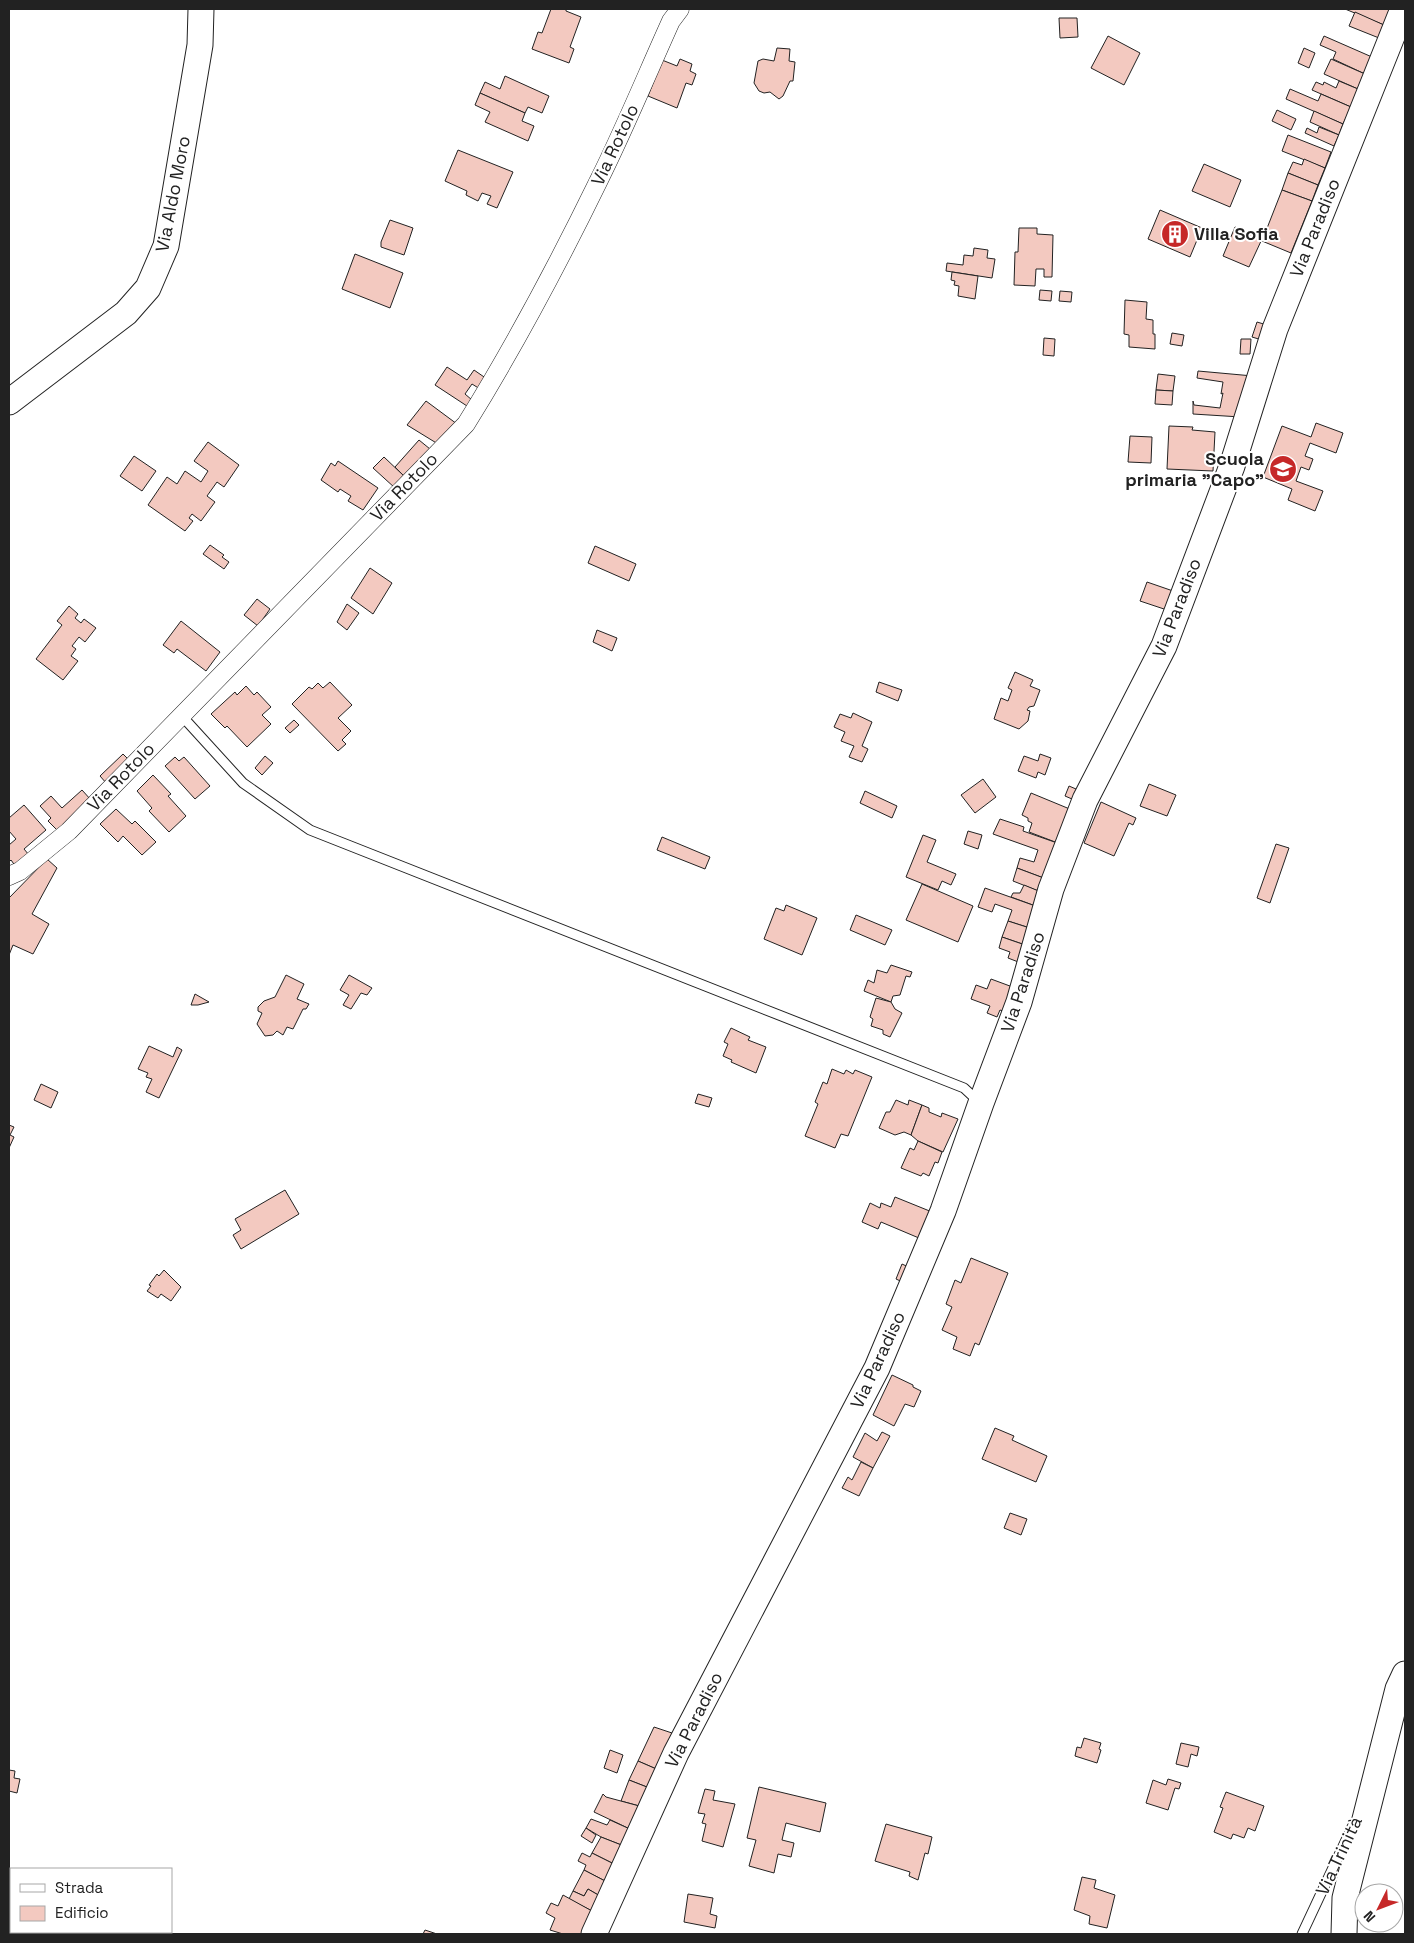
<svg xmlns="http://www.w3.org/2000/svg" width="1414" height="1943" font-family="'Space Grotesk',sans-serif">
  <style>
    .building { fill: #f3c9c0; stroke: #222 }
    .lines { fill: none; stroke-linecap: round; stroke-linejoin: round }
    .lane-casing { stroke: #222; stroke-width: 11 }
    .street-casing { stroke: #222; stroke-width: 19 }
    .secondary-casing { stroke: #222; stroke-width: 27 }
    .lane { stroke: #fff; stroke-width: 9 }
    .street { stroke: #fff; stroke-width: 18 }
    .secondary { stroke: #fff; stroke-width: 25 }
    .labels { text-anchor: middle; stroke-width: 4; stroke-linejoin: round; paint-order: stroke }
    .street-label { font-size: 18px; fill: #222; stroke: #fff }
    .poi-label { font-size: 18px; font-weight: bold; fill: #222; stroke: #fff; text-anchor: start }
  </style>
  <rect width="100%" height="100%" fill="#fff"/>
  <g class="building">
    <path d="M 551,9 L 566,9 L 566,11 L 581,17 L 570,47 L 574,49 L 569,63 L 532,49 L 538,32 L 542,33 Z"/>
    <path d="M 1345,9 L 1391,9 L 1384,25 Z"/>
    <path d="M 1355,12 L 1384,25 L 1379,38 L 1349,26 Z"/>
    <path d="M 1059,18 L 1077,18 L 1078,37 L 1060,38 Z"/>
    <path d="M 1108,36 L 1140,53 L 1124,85 L 1091,68 Z"/>
    <path d="M 1324,36 L 1372,57 L 1365,74 L 1333,59 L 1336,52 L 1320,45 Z"/>
    <path d="M 777,48 L 790,49 L 789,61 L 795,62 L 793,81 L 790,81 L 783,96 L 779,99 L 770,92 L 764,93 L 759,91 L 754,83 L 758,61 L 763,59 L 774,61 Z"/>
    <path d="M 1304,48 L 1315,53 L 1309,68 L 1298,63 Z"/>
    <path d="M 680,59 L 692,64 L 690,71 L 696,74 L 692,85 L 686,83 L 677,108 L 648,96 L 662,60 L 677,66 Z"/>
    <path d="M 1331,59 L 1365,74 L 1358,89 L 1324,74 Z"/>
    <path d="M 505,76 L 549,96 L 542,113 L 528,107 L 525,113 L 480,93 L 485,82 L 500,89 Z"/>
    <path d="M 1339,81 L 1358,89 L 1351,107 L 1312,90 L 1316,82 L 1323,85 L 1324,82 L 1336,88 Z"/>
    <path d="M 1290,89 L 1318,101 L 1321,94 L 1351,107 L 1343,124 L 1286,99 Z"/>
    <path d="M 480,93 L 525,113 L 522,121 L 534,126 L 528,141 L 485,122 L 490,112 L 475,105 Z"/>
    <path d="M 1277,110 L 1296,119 L 1291,130 L 1272,121 Z"/>
    <path d="M 1314,111 L 1343,124 L 1339,135 L 1310,122 Z"/>
    <path d="M 1319,127 L 1339,135 L 1334,146 L 1305,133 L 1307,128 L 1317,133 Z"/>
    <path d="M 1288,135 L 1331,152 L 1325,168 L 1282,151 Z"/>
    <path d="M 458,150 L 513,172 L 497,208 L 487,204 L 491,196 L 482,193 L 478,201 L 466,195 L 467,191 L 445,181 Z"/>
    <path d="M 1304,159 L 1325,168 L 1318,185 L 1288,173 L 1293,162 L 1302,165 Z"/>
    <path d="M 1204,164 L 1241,180 L 1230,207 L 1192,191 Z"/>
    <path d="M 1288,173 L 1318,185 L 1312,201 L 1282,190 Z"/>
    <path d="M 1282,190 L 1312,201 L 1291,253 L 1262,241 Z"/>
    <path d="M 1160,210 L 1202,228 L 1190,257 L 1148,239 Z"/>
    <path d="M 390,220 L 413,228 L 404,255 L 381,247 L 381,242 Z"/>
    <path d="M 1235,227 L 1262,239 L 1249,267 L 1223,256 Z"/>
    <path d="M 1019,228 L 1037,228 L 1037,234 L 1053,235 L 1052,277 L 1044,277 L 1044,269 L 1036,269 L 1035,286 L 1014,285 L 1015,252 L 1018,252 Z"/>
    <path d="M 974,248 L 988,250 L 987,258 L 995,259 L 992,278 L 946,271 L 947,263 L 963,265 L 964,255 L 973,256 Z"/>
    <path d="M 355,254 L 403,273 L 390,308 L 342,289 Z"/>
    <path d="M 952,272 L 978,276 L 975,299 L 958,296 L 959,286 L 954,285 L 955,281 L 951,280 Z"/>
    <path d="M 1040,290 L 1052,291 L 1051,301 L 1039,300 Z"/>
    <path d="M 1060,291 L 1072,292 L 1071,302 L 1059,301 Z"/>
    <path d="M 1125,300 L 1147,302 L 1146,319 L 1153,320 L 1153,334 L 1155,334 L 1155,349 L 1129,347 L 1129,335 L 1124,334 Z"/>
    <path d="M 1257,322 L 1267,325 L 1262,340 L 1252,337 Z"/>
    <path d="M 1172,333 L 1184,335 L 1182,346 L 1170,344 Z"/>
    <path d="M 1044,338 L 1055,339 L 1054,356 L 1043,355 Z"/>
    <path d="M 1241,339 L 1251,339 L 1250,354 L 1240,354 Z"/>
    <path d="M 447,367 L 467,380 L 474,370 L 487,379 L 480,389 L 472,384 L 465,394 L 472,400 L 467,406 L 435,385 Z"/>
    <path d="M 1198,371 L 1253,376 L 1241,417 L 1193,414 L 1193,401 L 1194,405 L 1220,408 L 1223,393 L 1221,394 L 1223,382 L 1197,378 Z"/>
    <path d="M 1158,374 L 1175,376 L 1173,391 L 1156,390 Z"/>
    <path d="M 1156,390 L 1173,391 L 1172,405 L 1155,404 Z"/>
    <path d="M 426,401 L 457,424 L 438,444 L 407,425 Z"/>
    <path d="M 1316,423 L 1343,433 L 1336,453 L 1310,443 L 1305,456 L 1313,459 L 1309,470 L 1301,467 L 1296,481 L 1323,491 L 1315,511 L 1288,500 L 1292,489 L 1263,477 L 1282,426 L 1311,437 Z"/>
    <path d="M 1169,426 L 1193,427 L 1192,430 L 1215,432 L 1213,471 L 1167,469 Z"/>
    <path d="M 1130,436 L 1152,437 L 1151,463 L 1128,462 Z"/>
    <path d="M 419,440 L 430,449 L 405,477 L 395,467 Z"/>
    <path d="M 208,442 L 239,465 L 224,487 L 217,482 L 207,496 L 215,502 L 201,521 L 192,514 L 189,518 L 193,521 L 185,531 L 148,505 L 167,477 L 177,484 L 185,471 L 201,482 L 208,471 L 194,461 Z"/>
    <path d="M 134,456 L 156,471 L 142,491 L 120,476 Z"/>
    <path d="M 384,457 L 405,477 L 395,488 L 373,468 Z"/>
    <path d="M 338,461 L 378,488 L 363,510 L 348,501 L 351,496 L 340,489 L 338,492 L 321,480 L 331,463 L 335,466 Z"/>
    <path d="M 210,545 L 224,555 L 222,557 L 229,562 L 224,569 L 203,554 Z"/>
    <path d="M 595,546 L 636,564 L 629,581 L 588,563 Z"/>
    <path d="M 370,568 L 392,583 L 373,614 L 351,598 Z"/>
    <path d="M 1147,582 L 1176,592 L 1170,611 L 1140,601 Z"/>
    <path d="M 257,599 L 270,609 L 258,626 L 244,615 Z"/>
    <path d="M 347,604 L 359,613 L 347,630 L 337,622 Z"/>
    <path d="M 69,606 L 78,614 L 75,618 L 81,623 L 84,619 L 96,628 L 85,642 L 79,637 L 72,646 L 76,649 L 71,656 L 78,661 L 63,680 L 36,659 L 62,625 L 57,621 Z"/>
    <path d="M 181,621 L 220,652 L 206,671 L 177,649 L 174,653 L 163,645 Z"/>
    <path d="M 597,630 L 617,638 L 612,651 L 593,642 Z"/>
    <path d="M 1015,672 L 1033,680 L 1030,686 L 1040,690 L 1034,706 L 1029,707 L 1027,710 L 1030,711 L 1028,721 L 1019,729 L 994,719 L 1001,698 L 1008,701 L 1012,690 L 1008,688 Z"/>
    <path d="M 330,682 L 352,705 L 338,718 L 351,731 L 342,740 L 346,744 L 338,751 L 292,704 L 309,687 L 312,689 L 318,683 L 323,688 Z"/>
    <path d="M 879,682 L 902,690 L 898,701 L 876,692 Z"/>
    <path d="M 246,686 L 254,695 L 257,692 L 271,707 L 262,715 L 271,724 L 247,747 L 227,726 L 225,728 L 211,714 L 235,692 L 237,695 Z"/>
    <path d="M 853,713 L 872,722 L 862,746 L 868,749 L 862,762 L 849,757 L 854,746 L 841,741 L 845,732 L 834,727 L 840,714 L 851,718 Z"/>
    <path d="M 294,720 L 299,725 L 290,733 L 285,728 Z"/>
    <path d="M 123,754 L 131,762 L 107,784 L 100,776 Z"/>
    <path d="M 1040,754 L 1051,758 L 1045,775 L 1038,772 L 1036,778 L 1018,771 L 1024,756 L 1038,761 Z"/>
    <path d="M 265,756 L 273,763 L 262,775 L 255,768 Z"/>
    <path d="M 175,757 L 179,761 L 184,757 L 210,786 L 195,799 L 165,766 Z"/>
    <path d="M 153,775 L 171,794 L 168,796 L 186,816 L 169,832 L 149,811 L 152,808 L 137,791 Z"/>
    <path d="M 983,779 L 996,797 L 975,813 L 961,795 Z"/>
    <path d="M 1149,784 L 1176,795 L 1167,816 L 1140,806 Z"/>
    <path d="M 1069,786 L 1083,792 L 1079,802 L 1065,796 Z"/>
    <path d="M 82,790 L 91,800 L 58,831 L 48,821 L 51,818 L 40,806 L 51,796 L 62,808 Z"/>
    <path d="M 865,791 L 897,806 L 892,818 L 860,803 Z"/>
    <path d="M 1031,793 L 1077,812 L 1063,845 L 1029,832 L 1032,823 L 1028,821 L 1028,818 L 1022,815 Z"/>
    <path d="M 1101,802 L 1136,818 L 1133,825 L 1129,823 L 1114,856 L 1084,843 Z"/>
    <path d="M 24,805 L 46,830 L 24,849 L 29,855 L 16,867 L 11,860 L 9,862 L 9,845 L 16,839 L 9,831 L 9,818 Z"/>
    <path d="M 116,809 L 132,824 L 135,821 L 156,842 L 142,855 L 123,836 L 118,842 L 100,824 Z"/>
    <path d="M 1000,819 L 1024,827 L 1023,831 L 1063,845 L 1049,880 L 1017,868 L 1020,858 L 1034,862 L 1038,850 L 993,834 Z"/>
    <path d="M 968,831 L 982,835 L 978,849 L 964,844 Z"/>
    <path d="M 923,835 L 936,840 L 927,862 L 956,874 L 951,885 L 942,881 L 938,890 L 906,877 Z"/>
    <path d="M 662,837 L 710,857 L 705,869 L 657,850 Z"/>
    <path d="M 1276,844 L 1289,848 L 1270,903 L 1257,898 Z"/>
    <path d="M 47,859 L 57,868 L 32,914 L 49,924 L 33,954 L 13,945 L 9,955 L 9,898 Z"/>
    <path d="M 1017,868 L 1049,880 L 1046,894 L 1013,881 Z"/>
    <path d="M 922,884 L 973,906 L 958,942 L 906,920 Z"/>
    <path d="M 1024,885 L 1046,894 L 1041,908 L 1011,897 L 1013,893 L 1020,893 Z"/>
    <path d="M 985,888 L 1041,908 L 1036,930 L 1008,921 L 1012,910 L 995,904 L 992,912 L 978,907 Z"/>
    <path d="M 786,905 L 817,918 L 802,955 L 764,939 L 776,908 L 784,911 Z"/>
    <path d="M 856,915 L 892,930 L 885,945 L 850,930 Z"/>
    <path d="M 1008,921 L 1036,930 L 1031,947 L 1002,937 Z"/>
    <path d="M 1002,937 L 1031,947 L 1026,965 L 1008,958 L 1010,952 L 999,948 Z"/>
    <path d="M 891,965 L 912,972 L 910,977 L 906,976 L 900,995 L 893,996 L 891,1002 L 864,991 L 868,980 L 874,983 L 877,970 L 887,973 Z"/>
    <path d="M 286,975 L 304,984 L 297,999 L 309,1004 L 306,1009 L 303,1009 L 293,1029 L 287,1027 L 283,1035 L 277,1031 L 273,1035 L 265,1036 L 257,1024 L 262,1013 L 258,1011 L 258,1007 L 264,1001 L 275,997 Z"/>
    <path d="M 349,975 L 372,988 L 367,995 L 361,993 L 351,1009 L 343,1005 L 349,995 L 340,990 Z"/>
    <path d="M 991,979 L 1018,989 L 1009,1013 L 1000,1010 L 997,1017 L 987,1013 L 990,1006 L 971,999 L 976,985 L 987,989 Z"/>
    <path d="M 195,994 L 209,1002 L 198,1005 L 191,1005 Z"/>
    <path d="M 876,998 L 891,1002 L 895,1009 L 902,1013 L 890,1037 L 883,1034 L 883,1030 L 871,1026 L 873,1019 L 870,1017 Z"/>
    <path d="M 731,1028 L 750,1037 L 748,1040 L 766,1047 L 756,1073 L 731,1062 L 732,1060 L 723,1056 L 728,1044 L 724,1042 Z"/>
    <path d="M 149,1046 L 173,1057 L 177,1047 L 182,1050 L 159,1098 L 146,1092 L 152,1079 L 146,1077 L 148,1073 L 138,1069 Z"/>
    <path d="M 832,1069 L 844,1074 L 846,1070 L 853,1074 L 855,1070 L 872,1077 L 848,1136 L 841,1134 L 835,1148 L 805,1136 L 818,1104 L 815,1102 L 823,1082 L 827,1084 Z"/>
    <path d="M 41,1084 L 58,1092 L 51,1108 L 34,1100 Z"/>
    <path d="M 698,1094 L 712,1098 L 709,1107 L 695,1103 Z"/>
    <path d="M 896,1100 L 908,1105 L 909,1100 L 922,1105 L 911,1135 L 904,1132 L 895,1135 L 879,1128 L 886,1112 L 890,1112 Z"/>
    <path d="M 922,1105 L 929,1108 L 929,1112 L 941,1117 L 942,1113 L 958,1119 L 943,1152 L 918,1141 L 911,1135 Z"/>
    <path d="M 9,1125 L 14,1127 L 10,1135 L 14,1137 L 9,1148 Z"/>
    <path d="M 918,1141 L 942,1152 L 938,1163 L 935,1162 L 929,1176 L 923,1173 L 921,1176 L 901,1168 L 910,1148 L 914,1150 Z"/>
    <path d="M 285,1190 L 299,1214 L 241,1249 L 233,1235 L 241,1230 L 235,1219 Z"/>
    <path d="M 895,1197 L 937,1214 L 926,1241 L 881,1222 L 878,1229 L 862,1222 L 870,1203 L 880,1208 L 881,1203 L 891,1207 Z"/>
    <path d="M 971,1258 L 1008,1273 L 979,1345 L 975,1343 L 970,1356 L 953,1349 L 957,1337 L 942,1330 L 952,1307 L 946,1304 L 955,1280 L 961,1283 Z"/>
    <path d="M 902,1264 L 915,1270 L 909,1285 L 896,1279 Z"/>
    <path d="M 164,1270 L 181,1287 L 171,1301 L 161,1294 L 158,1298 L 147,1291 L 151,1286 L 149,1285 L 157,1274 L 159,1276 Z"/>
    <path d="M 892,1375 L 913,1385 L 913,1387 L 921,1391 L 914,1407 L 905,1404 L 894,1426 L 873,1415 Z"/>
    <path d="M 995,1428 L 1014,1436 L 1012,1440 L 1047,1456 L 1036,1482 L 982,1459 Z"/>
    <path d="M 882,1432 L 890,1436 L 873,1468 L 853,1457 L 865,1433 L 877,1441 Z"/>
    <path d="M 861,1462 L 873,1468 L 859,1496 L 842,1488 L 848,1477 L 852,1480 Z"/>
    <path d="M 1010,1513 L 1027,1519 L 1021,1535 L 1004,1528 Z"/>
    <path d="M 654,1727 L 678,1735 L 661,1771 L 638,1761 Z"/>
    <path d="M 1084,1738 L 1101,1743 L 1099,1749 L 1101,1750 L 1097,1763 L 1075,1756 L 1077,1747 L 1081,1748 Z"/>
    <path d="M 1181,1743 L 1199,1747 L 1197,1756 L 1191,1754 L 1188,1767 L 1176,1764 Z"/>
    <path d="M 610,1750 L 623,1755 L 617,1773 L 604,1768 Z"/>
    <path d="M 638,1761 L 661,1771 L 652,1789 L 629,1780 Z"/>
    <path d="M 9,1770 L 15,1771 L 14,1778 L 20,1779 L 17,1793 L 9,1791 Z"/>
    <path d="M 1168,1779 L 1181,1783 L 1179,1789 L 1175,1788 L 1168,1810 L 1146,1803 L 1153,1780 L 1166,1785 Z"/>
    <path d="M 629,1780 L 652,1789 L 643,1807 L 621,1801 Z"/>
    <path d="M 759,1787 L 826,1803 L 820,1832 L 786,1823 L 782,1840 L 794,1843 L 791,1857 L 778,1854 L 774,1873 L 749,1866 L 756,1840 L 747,1838 Z"/>
    <path d="M 705,1789 L 715,1791 L 713,1800 L 735,1804 L 723,1847 L 702,1841 L 706,1824 L 702,1823 L 705,1814 L 698,1813 Z"/>
    <path d="M 1226,1792 L 1264,1806 L 1255,1831 L 1248,1828 L 1244,1838 L 1233,1834 L 1231,1839 L 1214,1832 L 1223,1808 L 1220,1807 Z"/>
    <path d="M 603,1794 L 606,1797 L 643,1807 L 632,1830 L 594,1812 Z"/>
    <path d="M 591,1819 L 607,1825 L 610,1820 L 632,1830 L 624,1846 L 601,1837 L 586,1828 Z"/>
    <path d="M 886,1824 L 932,1837 L 928,1854 L 925,1853 L 918,1880 L 909,1876 L 910,1872 L 875,1861 Z"/>
    <path d="M 586,1828 L 596,1835 L 592,1843 L 581,1836 Z"/>
    <path d="M 601,1837 L 624,1846 L 616,1865 L 592,1853 Z"/>
    <path d="M 582,1853 L 590,1857 L 592,1853 L 616,1865 L 607,1882 L 584,1870 L 586,1865 L 578,1861 Z"/>
    <path d="M 584,1870 L 607,1882 L 600,1896 L 588,1889 L 584,1896 L 573,1891 Z"/>
    <path d="M 1082,1877 L 1096,1880 L 1094,1888 L 1115,1895 L 1107,1928 L 1089,1924 L 1090,1916 L 1074,1910 Z"/>
    <path d="M 588,1889 L 600,1896 L 592,1911 L 569,1899 L 573,1891 L 584,1896 Z"/>
    <path d="M 688,1894 L 713,1898 L 710,1914 L 717,1916 L 715,1928 L 684,1922 Z"/>
    <path d="M 563,1895 L 592,1911 L 582,1934 L 563,1934 L 550,1930 L 555,1918 L 546,1913 L 551,1903 L 558,1906 Z"/>
    <path d="M 425,1930 L 437,1934 L 423,1934 Z"/>
  </g>
  <g class="lines">
    <g class="lane-casing">
      <g id="lane">
        <path d="M 181,715 L 243,783 L 310,830 L 964,1088 L 978,1101"/>
        <path d="M 1302,1934 L 1353,1825"/>
      </g>
    </g>
    <g class="street-casing">
      <path id="street" d="M 9,876 L 20,871 L 69,831 L 466,424 C 515,345 558,264 599,180 C 625,128 647,74 671,21 L 680,9"/>
    </g>
    <g class="secondary-casing">
      <g id="secondary">
        <path d="M 9,402 L 126,313 L 148,288 L 166,246 L 200,45 L 201,9"/>
        <path d="M 594,1934 L 676,1753 L 877,1368 L 943,1211 L 981,1103 L 1019,1002 L 1051,889 L 1085,800 L 1164,646 L 1232,466 L 1275,329 L 1403,9"/>
        <path d="M 1344,1934 L 1345,1898 L 1398,1689 L 1405,1674"/>
      </g>
    </g>
    <use href="#lane" class="lane"/>
    <use href="#street" class="street"/>
    <use href="#secondary" class="secondary"/>
  </g>
  <defs>
    <g id="building-disc" transform="scale(1.4375)"><circle r="9.5" fill="#c62828" stroke="#fff"/><path d="M-4-6H4V6H1V3H-1V6H-4ZM-2.5-4.3h1.7v1.8h-1.7ZM.8-4.3h1.7v1.8H.8ZM-2.5-1h1.7V.8h-1.7ZM.8-1h1.7V.8H.8Z" fill="#fff"/></g>
    <g id="school-disc" transform="scale(1.4375)"><circle r="9.5" fill="#c62828" stroke="#fff"/><path d="M0-5L7-2L0 1L-7-2ZM-4 1L0 2.5L4 1V4Q0 6-4 4Z" fill="#fff"/></g>
  </defs>
  <g fill-rule="evenodd">
    <use href="#building-disc" x="1175" y="234"/>
    <use href="#school-disc" x="1283" y="469"/>
  </g>
  <g class="labels">
    <g class="street-label">
      <text transform="translate(615 145) rotate(-65)" y="6">Via Rotolo</text>
      <text transform="translate(173 194) rotate(-79)" y="6">Via Aldo Moro</text>
      <text transform="translate(1315 228) rotate(-68)" y="6">Via Paradiso</text>
      <text transform="translate(404 487) rotate(-46)" y="6">Via Rotolo</text>
      <text transform="translate(1177 608) rotate(-69)" y="6">Via Paradiso</text>
      <text transform="translate(121 777) rotate(-46)" y="6">Via Rotolo</text>
      <text transform="translate(1023 982) rotate(-72)" y="6">Via Paradiso</text>
      <text transform="translate(878 1360) rotate(-65)" y="6">Via Paradiso</text>
      <text transform="translate(694 1720) rotate(-63)" y="6">Via Paradiso</text>
      <text transform="translate(1339 1856) rotate(-65)" y="6">Via Trinità</text>
    </g>
    <g class="poi-label">
      <text x="1194" y="240">Villa Sofia</text>
      <text x="1264" y="465" text-anchor="end">Scuola<tspan x="1264" dy="21">primaria "Capo"</tspan></text>
    </g>
  </g>
  <rect width="1414" height="1943" fill="none" stroke="#222222" stroke-width="20"/>
  <rect x="10" y="1868" width="162" height="65" fill="#ffffff" stroke="#a7a7a7"/>
  <rect x="20" y="1884" width="25" height="8" fill="#ffffff" stroke="#a7a7a7"/>
  <text x="55" y="1893" font-size="15" fill="#222222">Strada</text>
  <rect x="20" y="1906" width="25" height="15" fill="#f3c9c0" stroke="#a7a7a7"/>
  <text x="55" y="1918" font-size="15" fill="#222222">Edificio</text>
  <g transform="translate(1379 1908) rotate(228)"><circle r="24" fill="#ffffff" stroke="#a7a7a7"/>
  <path d="M0-4L9 19L0 12L-9 19Z" fill="#c62828"/>
  <text y="-8" font-size="14" font-weight="bold" text-anchor="middle" fill="#222222">N</text>
  </g>
</svg>
